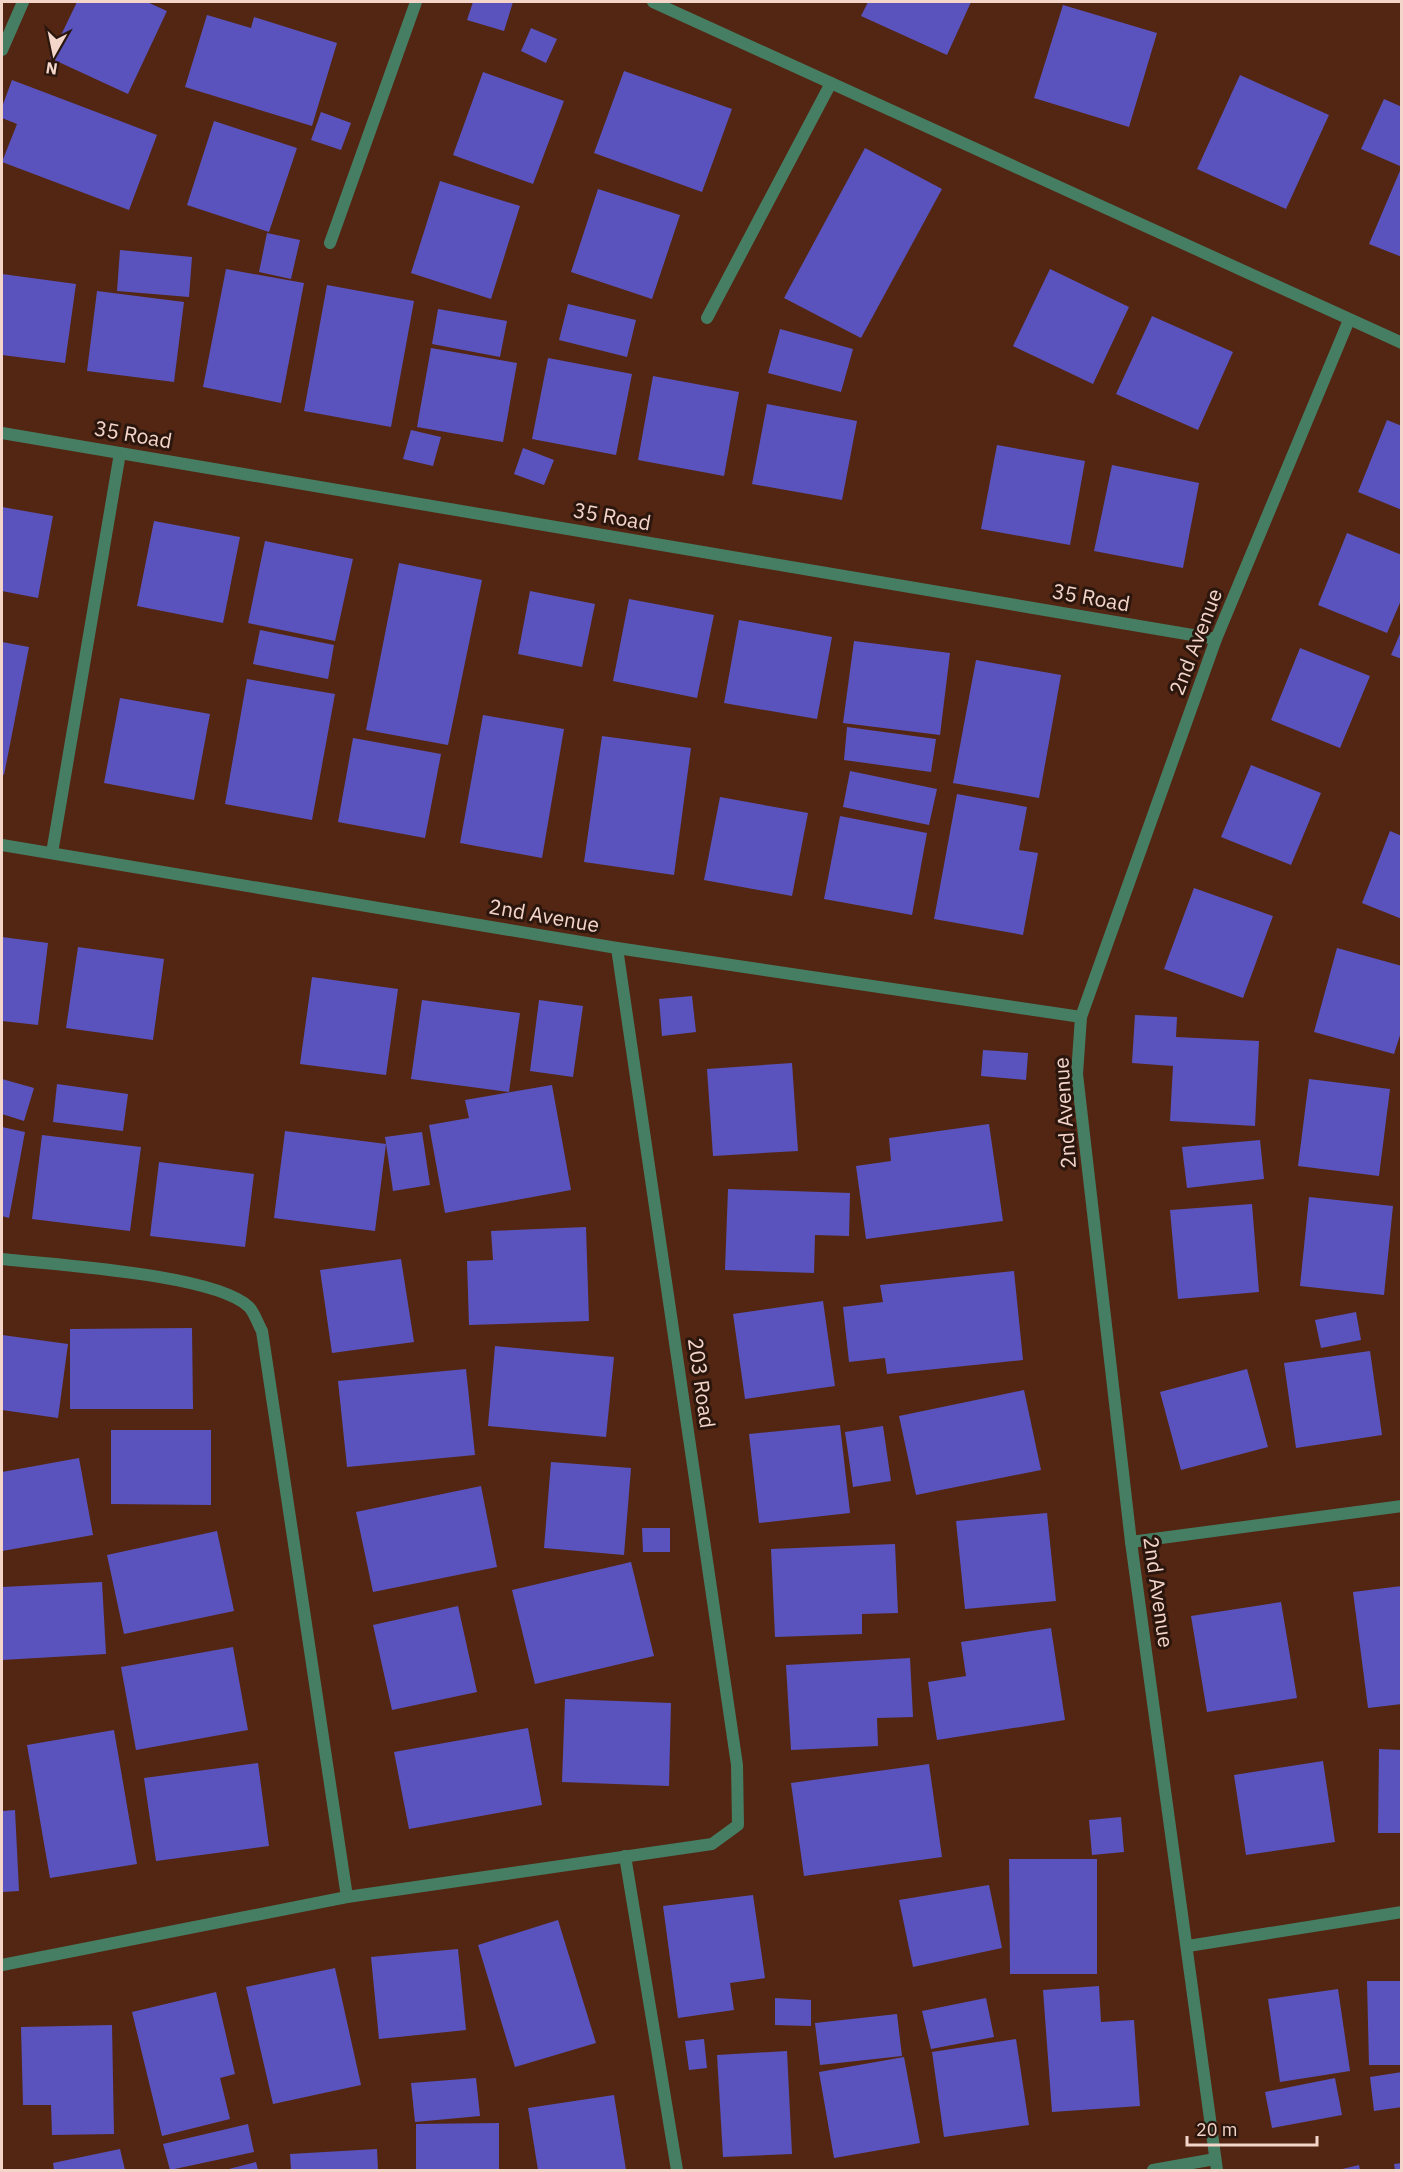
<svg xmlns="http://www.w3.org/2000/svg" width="1403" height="2172" font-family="'IBM Plex Sans',sans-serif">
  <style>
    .building { fill: #5a53bd }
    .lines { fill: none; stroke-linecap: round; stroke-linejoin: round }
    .minor { stroke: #467e64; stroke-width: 12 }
    .labels { text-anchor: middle; stroke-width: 6; stroke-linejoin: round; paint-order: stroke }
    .street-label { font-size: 21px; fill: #f3d5ca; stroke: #2b160e }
  </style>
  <rect width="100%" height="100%" fill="#532613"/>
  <g class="building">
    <path d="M 77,2 L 147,2 L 167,11 L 128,94 L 50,58 Z"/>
    <path d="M 473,2 L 513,2 L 504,31 L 467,20 Z"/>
    <path d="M 868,2 L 971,2 L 947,55 L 861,16 Z"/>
    <path d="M 1063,5 L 1157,33 L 1129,127 L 1034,98 Z"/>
    <path d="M 207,15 L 251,28 L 254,17 L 337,43 L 312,126 L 185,87 Z"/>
    <path d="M 531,28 L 557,39 L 546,63 L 521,51 Z"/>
    <path d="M 624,71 L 732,109 L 702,192 L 594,153 Z"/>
    <path d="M 483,72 L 564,101 L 533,184 L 453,155 Z"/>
    <path d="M 1240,75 L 1329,115 L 1286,209 L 1197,169 Z"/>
    <path d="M 12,80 L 157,135 L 129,210 L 2,162 L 17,124 L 2,118 L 2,107 Z"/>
    <path d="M 1384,99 L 1402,107 L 1400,166 L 1361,149 Z"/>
    <path d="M 321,112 L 351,123 L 341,150 L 311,140 Z"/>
    <path d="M 214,121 L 297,148 L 269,232 L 187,205 Z"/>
    <path d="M 865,148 L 942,189 L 861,338 L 784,298 Z"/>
    <path d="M 1402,166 L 1402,257 L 1369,244 Z"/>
    <path d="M 440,181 L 520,206 L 491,299 L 411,273 Z"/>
    <path d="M 598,189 L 680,215 L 652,299 L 571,272 Z"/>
    <path d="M 267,233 L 300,240 L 291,279 L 259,272 Z"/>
    <path d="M 120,250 L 192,257 L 189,297 L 117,291 Z"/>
    <path d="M 226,269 L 304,283 L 281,403 L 203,387 Z"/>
    <path d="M 1050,269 L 1129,307 L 1093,384 L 1013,346 Z"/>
    <path d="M 2,274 L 76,284 L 65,363 L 2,355 Z"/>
    <path d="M 327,285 L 414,301 L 391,427 L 304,411 Z"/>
    <path d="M 97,291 L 184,302 L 174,382 L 87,371 Z"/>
    <path d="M 568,304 L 636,320 L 627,357 L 559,340 Z"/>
    <path d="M 438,309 L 507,321 L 500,357 L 432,344 Z"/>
    <path d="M 1152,316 L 1233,352 L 1198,430 L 1116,394 Z"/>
    <path d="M 780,329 L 853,349 L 841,392 L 768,373 Z"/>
    <path d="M 431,348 L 517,363 L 503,442 L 417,427 Z"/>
    <path d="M 548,358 L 632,374 L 616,455 L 532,439 Z"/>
    <path d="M 653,376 L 739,392 L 724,476 L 638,460 Z"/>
    <path d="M 767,404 L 857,421 L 842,500 L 752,484 Z"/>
    <path d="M 1387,420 L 1402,426 L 1402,510 L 1358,492 Z"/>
    <path d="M 411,430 L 441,437 L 433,466 L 403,459 Z"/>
    <path d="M 997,445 L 1085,461 L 1070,545 L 981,529 Z"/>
    <path d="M 523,448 L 554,460 L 544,485 L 514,474 Z"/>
    <path d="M 1112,465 L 1199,483 L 1183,568 L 1094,551 Z"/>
    <path d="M 2,507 L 53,516 L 38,598 L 2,591 Z"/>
    <path d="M 154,521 L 240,537 L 223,623 L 137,606 Z"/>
    <path d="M 1347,533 L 1402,555 L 1402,598 L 1387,633 L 1318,605 Z"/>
    <path d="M 265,541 L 353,559 L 335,641 L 248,623 Z"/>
    <path d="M 399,563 L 482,580 L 448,745 L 366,730 Z"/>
    <path d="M 530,591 L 595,604 L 582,667 L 518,654 Z"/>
    <path d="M 629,599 L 714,615 L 697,698 L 613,681 Z"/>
    <path d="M 739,620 L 832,637 L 817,719 L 724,703 Z"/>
    <path d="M 1402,629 L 1402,659 L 1391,655 Z"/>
    <path d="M 260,630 L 334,645 L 328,679 L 253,664 Z"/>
    <path d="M 854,641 L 950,653 L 940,735 L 843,723 Z"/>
    <path d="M 2,642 L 29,647 L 4,775 L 2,774 Z"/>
    <path d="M 1300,648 L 1370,676 L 1340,748 L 1271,720 Z"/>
    <path d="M 976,660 L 1061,675 L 1039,798 L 953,783 Z"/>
    <path d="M 247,679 L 335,694 L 312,820 L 225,804 Z"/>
    <path d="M 120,698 L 210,714 L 194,800 L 104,783 Z"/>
    <path d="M 483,715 L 564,729 L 542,858 L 460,843 Z"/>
    <path d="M 847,727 L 936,739 L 931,772 L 844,760 Z"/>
    <path d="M 602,736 L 691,748 L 674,875 L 584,862 Z"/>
    <path d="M 353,738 L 441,754 L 425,838 L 338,822 Z"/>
    <path d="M 1251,765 L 1321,793 L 1291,865 L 1221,837 Z"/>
    <path d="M 850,771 L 937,789 L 929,825 L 843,807 Z"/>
    <path d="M 957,794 L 1027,807 L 1019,850 L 1038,853 L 1023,935 L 934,919 Z"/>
    <path d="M 720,797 L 808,813 L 792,896 L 704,880 Z"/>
    <path d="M 840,816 L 927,833 L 912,915 L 824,899 Z"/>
    <path d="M 1390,831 L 1402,836 L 1402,919 L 1362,903 Z"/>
    <path d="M 1194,888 L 1273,916 L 1243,998 L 1164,969 Z"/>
    <path d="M 2,937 L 48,943 L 38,1025 L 2,1021 Z"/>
    <path d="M 78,947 L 164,959 L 153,1040 L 66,1028 Z"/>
    <path d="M 1337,948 L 1402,966 L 1402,1029 L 1394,1054 L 1314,1032 Z"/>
    <path d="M 312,977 L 398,989 L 386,1075 L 300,1064 Z"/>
    <path d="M 692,996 L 696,1032 L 662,1036 L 659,999 Z"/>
    <path d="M 422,1000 L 520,1013 L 509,1092 L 411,1079 Z"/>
    <path d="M 539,1000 L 583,1006 L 573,1077 L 530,1071 Z"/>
    <path d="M 1135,1015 L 1177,1017 L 1176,1037 L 1259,1041 L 1255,1126 L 1170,1121 L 1173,1066 L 1132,1063 Z"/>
    <path d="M 983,1050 L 1028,1053 L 1026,1080 L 981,1076 Z"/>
    <path d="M 792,1063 L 798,1151 L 713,1156 L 707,1069 Z"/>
    <path d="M 2,1079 L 34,1088 L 24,1121 L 2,1114 Z"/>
    <path d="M 1309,1079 L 1390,1089 L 1379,1176 L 1298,1166 Z"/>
    <path d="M 57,1084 L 128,1094 L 123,1131 L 53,1122 Z"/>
    <path d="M 552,1085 L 571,1190 L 445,1213 L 429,1125 L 469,1118 L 465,1100 Z"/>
    <path d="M 989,1124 L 1003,1221 L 866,1239 L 856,1166 L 891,1161 L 889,1138 Z"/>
    <path d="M 2,1127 L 25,1132 L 9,1218 L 2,1216 Z"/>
    <path d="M 285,1131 L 386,1144 L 375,1231 L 274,1218 Z"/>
    <path d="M 422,1132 L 430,1185 L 393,1191 L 385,1137 Z"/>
    <path d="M 42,1135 L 141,1147 L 130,1231 L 32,1219 Z"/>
    <path d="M 1260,1140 L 1264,1179 L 1187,1188 L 1182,1147 Z"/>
    <path d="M 159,1162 L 254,1174 L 245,1247 L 150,1236 Z"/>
    <path d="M 728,1189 L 850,1193 L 849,1236 L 815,1235 L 814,1273 L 725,1270 Z"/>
    <path d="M 1309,1197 L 1393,1206 L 1384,1295 L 1300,1286 Z"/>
    <path d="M 1252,1204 L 1259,1292 L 1178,1299 L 1170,1210 Z"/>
    <path d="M 586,1227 L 589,1321 L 469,1325 L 467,1261 L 493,1260 L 491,1231 Z"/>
    <path d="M 401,1259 L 414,1342 L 332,1353 L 320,1270 Z"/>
    <path d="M 1014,1271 L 1023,1360 L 887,1374 L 885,1358 L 849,1362 L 843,1307 L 883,1302 L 880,1285 Z"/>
    <path d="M 823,1301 L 835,1386 L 745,1399 L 733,1314 Z"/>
    <path d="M 1356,1312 L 1361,1340 L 1321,1348 L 1315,1320 Z"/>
    <path d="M 192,1328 L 193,1409 L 70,1409 L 70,1329 Z"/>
    <path d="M 2,1335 L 68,1344 L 58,1418 L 2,1410 Z"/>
    <path d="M 495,1346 L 614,1357 L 606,1437 L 488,1426 Z"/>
    <path d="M 1370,1351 L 1382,1435 L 1296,1448 L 1284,1363 Z"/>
    <path d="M 466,1369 L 475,1455 L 347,1467 L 338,1381 Z"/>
    <path d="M 1247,1369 L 1268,1447 L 1181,1470 L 1160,1392 Z"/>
    <path d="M 1024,1390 L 1041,1470 L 916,1495 L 899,1416 Z"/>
    <path d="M 840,1425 L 850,1513 L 759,1523 L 749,1434 Z"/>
    <path d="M 883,1426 L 891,1481 L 853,1487 L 845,1432 Z"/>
    <path d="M 111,1430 L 211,1430 L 211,1505 L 111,1504 Z"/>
    <path d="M 79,1458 L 93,1535 L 2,1551 L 2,1472 Z"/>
    <path d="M 551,1462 L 631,1468 L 624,1555 L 544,1548 Z"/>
    <path d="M 481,1486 L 497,1567 L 373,1592 L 356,1512 Z"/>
    <path d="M 1047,1513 L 1056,1601 L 965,1609 L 956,1521 Z"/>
    <path d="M 642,1528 L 670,1528 L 670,1552 L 643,1552 Z"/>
    <path d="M 217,1531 L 234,1611 L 124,1634 L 107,1555 Z"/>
    <path d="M 895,1544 L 898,1613 L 862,1614 L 862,1634 L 775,1637 L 771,1549 Z"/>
    <path d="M 631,1562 L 654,1656 L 535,1684 L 512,1590 Z"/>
    <path d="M 102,1582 L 106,1654 L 2,1660 L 2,1587 Z"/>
    <path d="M 1402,1586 L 1402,1704 L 1368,1708 L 1353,1592 Z"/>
    <path d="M 1281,1602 L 1297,1698 L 1207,1712 L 1191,1616 Z"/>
    <path d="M 458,1606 L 477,1692 L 392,1710 L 373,1625 Z"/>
    <path d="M 1051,1628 L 1065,1720 L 937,1740 L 928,1682 L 966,1676 L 961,1642 Z"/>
    <path d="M 233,1647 L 248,1730 L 136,1750 L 121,1667 Z"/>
    <path d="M 910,1658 L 913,1717 L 877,1718 L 878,1746 L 791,1750 L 786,1665 Z"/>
    <path d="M 565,1699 L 671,1703 L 669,1786 L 562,1782 Z"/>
    <path d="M 528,1728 L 542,1805 L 409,1829 L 394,1752 Z"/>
    <path d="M 114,1730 L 137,1864 L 50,1878 L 27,1745 Z"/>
    <path d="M 1379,1749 L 1402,1750 L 1402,1833 L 1378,1833 Z"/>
    <path d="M 1323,1761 L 1335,1842 L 1246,1855 L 1234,1775 Z"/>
    <path d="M 258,1763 L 269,1846 L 156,1861 L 144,1778 Z"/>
    <path d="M 929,1764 L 942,1857 L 804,1876 L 791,1783 Z"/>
    <path d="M 15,1810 L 19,1891 L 2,1892 L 2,1811 Z"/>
    <path d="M 1121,1817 L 1124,1852 L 1092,1855 L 1089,1820 Z"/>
    <path d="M 1009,1859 L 1097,1859 L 1097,1974 L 1010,1974 Z"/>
    <path d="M 989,1885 L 1002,1948 L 913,1967 L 899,1900 Z"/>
    <path d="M 753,1895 L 765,1978 L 730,1983 L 734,2010 L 678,2018 L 663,1906 Z"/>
    <path d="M 558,1920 L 596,2043 L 515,2067 L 478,1945 Z"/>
    <path d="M 458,1949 L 466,2030 L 379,2039 L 371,1957 Z"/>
    <path d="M 335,1968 L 361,2085 L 273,2104 L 246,1987 Z"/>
    <path d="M 1367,1981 L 1402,1981 L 1402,2065 L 1369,2065 Z"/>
    <path d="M 1099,1986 L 1101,2022 L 1134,2020 L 1140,2106 L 1052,2112 L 1043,1990 Z"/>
    <path d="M 1338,1989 L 1350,2071 L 1280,2082 L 1268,1999 Z"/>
    <path d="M 216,1992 L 235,2074 L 220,2078 L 230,2119 L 162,2136 L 132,2012 Z"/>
    <path d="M 775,1998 L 811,2000 L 811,2026 L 775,2025 Z"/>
    <path d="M 986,1998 L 994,2037 L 931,2049 L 922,2011 Z"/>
    <path d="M 897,2014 L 902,2056 L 820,2065 L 815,2023 Z"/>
    <path d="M 112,2025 L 114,2134 L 52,2135 L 51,2105 L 23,2105 L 21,2027 Z"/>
    <path d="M 704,2039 L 707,2068 L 689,2070 L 685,2041 Z"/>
    <path d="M 1016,2039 L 1029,2125 L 944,2137 L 932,2052 Z"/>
    <path d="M 787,2051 L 792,2154 L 723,2157 L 717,2055 Z"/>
    <path d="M 904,2057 L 920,2143 L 834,2158 L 819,2072 Z"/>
    <path d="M 1402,2072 L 1402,2107 L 1374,2111 L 1370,2077 Z"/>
    <path d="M 476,2078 L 480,2116 L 415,2122 L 411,2083 Z"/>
    <path d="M 1335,2078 L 1342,2115 L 1272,2128 L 1265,2092 Z"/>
    <path d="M 614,2095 L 626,2170 L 538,2170 L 528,2108 Z"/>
    <path d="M 499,2123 L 499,2170 L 416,2170 L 416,2124 Z"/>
    <path d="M 248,2124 L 254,2152 L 170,2170 L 163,2144 Z"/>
    <path d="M 120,2149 L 125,2170 L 54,2170 L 53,2163 Z"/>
    <path d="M 377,2149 L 378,2170 L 291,2170 L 290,2154 Z"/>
    <path d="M 256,2162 L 258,2170 L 225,2170 Z"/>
    <path d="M 1402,2163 L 1402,2170 L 1395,2170 L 1394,2164 Z"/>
    <path d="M 1359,2165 L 1360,2170 L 1338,2170 Z"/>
  </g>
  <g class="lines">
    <g class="minor">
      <path d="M 653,2 L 1402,343"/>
      <path d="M 2,50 L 23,2"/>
      <path d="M 330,243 L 416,2"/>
      <path d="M 707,318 L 831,83"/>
      <path d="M 2,433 L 1216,639"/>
      <path d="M 2,845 L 617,948 L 1081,1017"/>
      <path d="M 52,853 L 120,453"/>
      <path d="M 2,1259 C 54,1265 215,1274 249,1307 C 254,1312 258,1324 262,1331 L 347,1897"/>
      <path d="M 1131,1542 L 1402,1506"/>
      <path d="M 625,1856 L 677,2170"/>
      <path d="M 1188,1946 L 1402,1912"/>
      <path d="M 2,1965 L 347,1897 L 712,1844 L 738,1825 L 737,1765 L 617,948"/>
      <path d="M 1153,2170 L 1215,2159"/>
      <path d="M 1217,2170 L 1131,1542 L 1077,1074 L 1081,1017 L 1216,639 L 1349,320"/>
    </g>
  </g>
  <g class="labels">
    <g class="street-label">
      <text transform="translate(133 435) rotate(10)" y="7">35 Road</text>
      <text transform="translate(612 517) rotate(10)" y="7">35 Road</text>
      <text transform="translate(1091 598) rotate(10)" y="7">35 Road</text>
      <text transform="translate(1196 642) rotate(-69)" y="7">2nd Avenue</text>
      <text transform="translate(544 916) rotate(10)" y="7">2nd Avenue</text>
      <text transform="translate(1065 1113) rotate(-94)" y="7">2nd Avenue</text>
      <text transform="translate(701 1383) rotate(82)" y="7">203 Road</text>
      <text transform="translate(1158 1592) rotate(82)" y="7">2nd Avenue</text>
    </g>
  </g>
  <rect width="1403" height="2172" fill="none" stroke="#f3d5ca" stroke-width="6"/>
  <g transform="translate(54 54) rotate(189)" stroke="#2b160e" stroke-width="4.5" paint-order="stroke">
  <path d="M0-4.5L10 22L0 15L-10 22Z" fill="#f3d5ca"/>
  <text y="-9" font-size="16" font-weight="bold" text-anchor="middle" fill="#f3d5ca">N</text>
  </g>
  <path d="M1187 2136v9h130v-9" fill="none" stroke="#f3d5ca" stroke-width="3"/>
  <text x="1196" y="2136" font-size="18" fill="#f3d5ca" stroke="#2b160e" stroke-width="4.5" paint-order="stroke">20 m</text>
</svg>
